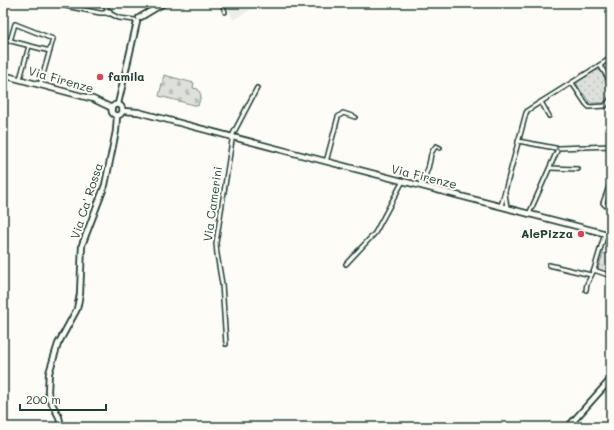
<svg xmlns="http://www.w3.org/2000/svg" width="614" height="430" font-family="Mali,sans-serif">
  <style>
    .built { fill: #eceee9 }
    .cemetery { fill: url(#cemetery-stones); stroke: #7e8e88 }
    .park { fill: url(#park-dots); stroke: #7e8e88 }
    .lines { fill: none; stroke-linecap: round; stroke-linejoin: round }
    .street-casing { stroke: #1f3d34; stroke-width: 6 }
    .secondary-casing { stroke: #1f3d34; stroke-width: 8 }
    .street { stroke: #fdfcf7; stroke-width: 3 }
    .secondary { stroke: #fdfcf7; stroke-width: 4.5 }
    .poi-dot { fill: #d1495b; stroke: #fdfcf7; stroke-width: 1.5 }
    .labels { text-anchor: middle; stroke-width: 4; stroke-linejoin: round; paint-order: stroke }
    .poi-label { font-size: 12px; font-weight: bold; fill: #1f3d34; stroke: #fdfcf7; text-anchor: start }
    .street-label { font-size: 12px; fill: #1f3d34; stroke: #fdfcf7 }
  </style>
  <defs>
    <pattern id="cemetery-stones" width="16" height="16" patternUnits="userSpaceOnUse"><rect width="16" height="16" fill="#dde0db"/><path d="M2 7V4a2 2 0 0 1 4 0v3zM10 15v-3a2 2 0 0 1 4 0v3z" fill="#bdc1bd"/></pattern>
    <pattern id="park-dots" width="8" height="8" patternUnits="userSpaceOnUse"><rect width="8" height="8" fill="#dde0db"/><path d="M2 2h.1M6 6h.1" fill="none" stroke="#bdc1bd" stroke-width="1.8" stroke-linecap="round"/></pattern>
  </defs>
  <rect width="100%" height="100%" fill="#fdfcf7"/>
  <filter id="ink" filterUnits="userSpaceOnUse"><feTurbulence type="fractalNoise" baseFrequency=".025" numOctaves="2"/><feDisplacementMap in="SourceGraphic" scale="8" xChannelSelector="R" yChannelSelector="G"/><feConvolveMatrix kernelMatrix="1 2 1 2 8 2 1 2 1" color-interpolation-filters="sRGB"/></filter>
  <g filter="url(#ink)">
    <path class="built" d="M 226,3 L 262,3 L 233,20 Z"/>
    <path class="cemetery" d="M 164,75 L 194,83 L 193,88 L 198,89 L 201,95 L 198,106 L 159,96 Z"/>
    <g class="park">
      <path d="M 597,70 L 601,71 L 606,79 L 604,80 L 610,89 L 611,88 L 611,92 L 604,103 L 592,103 L 591,105 L 588,103 L 589,102 L 583,93 L 582,94 L 577,84 L 577,82 Z"/>
      <path d="M 603,253 L 611,255 L 611,274 L 598,269 Z"/>
    </g>
    <g class="lines">
      <g class="street-casing">
        <g id="street">
          <path d="M 51,3 L 100,13 L 105,13 L 107,11 L 110,11 L 109,14 L 106,13"/>
          <path d="M 105,3 L 107,11"/>
          <path d="M 222,3 L 225,12"/>
          <path d="M 109,13 L 119,18 L 135,20"/>
          <path d="M 3,39 L 50,51"/>
          <path d="M 10,41 L 15,24 L 53,39 L 40,85"/>
          <path d="M 600,65 L 611,83"/>
          <path d="M 20,79 L 29,46"/>
          <path d="M 572,83 L 586,104 L 589,107 L 605,106 L 611,99"/>
          <path d="M 541,102 L 549,116"/>
          <path d="M 518,141 L 555,148"/>
          <path d="M 559,148 L 611,146"/>
          <path d="M 326,162 L 338,117 L 343,113 L 355,117"/>
          <path d="M 550,168 L 578,169"/>
          <path d="M 611,181 L 603,203 L 606,206 L 611,208"/>
          <path d="M 420,186 C 423,179 428,172 429,164 C 432,155 428,156 436,146 L 440,148"/>
          <path d="M 505,193 L 507,208"/>
          <path d="M 501,206 L 526,113 L 528,110 L 611,58"/>
          <path d="M 529,214 L 557,151"/>
          <path d="M 607,234 L 611,225"/>
          <path d="M 346,264 L 375,233 L 403,181"/>
          <path d="M 549,265 L 591,275"/>
          <path d="M 594,270 L 611,276"/>
          <path d="M 586,290 L 587,284 L 594,270 L 605,233"/>
          <path d="M 226,344 L 222,284 L 217,254 L 216,243 L 233,134 L 257,88"/>
        </g>
      </g>
      <g class="secondary-casing">
        <g id="secondary">
          <path d="M 139,18 L 164,3"/>
          <path d="M 3,75 L 93,99 L 112,108"/>
          <path d="M 118,104 L 137,22"/>
          <circle cx="117" cy="110" r="5.5"/>
          <path d="M 123,111 L 138,112 L 282,150 L 611,235"/>
          <path d="M 61,427 L 59,417 L 49,398 L 48,391 L 49,373 L 58,344 L 77,309 L 80,294 L 82,245 L 105,185 L 116,131 L 117,116"/>
          <path d="M 568,427 L 611,379"/>
        </g>
      </g>
      <use href="#street" class="street"/>
      <use href="#secondary" class="secondary"/>
    </g>
  </g>
  <g class="poi-dot">
    <circle cx="100" cy="77" r="4"/>
    <circle cx="581" cy="234" r="4"/>
  </g>
  <g class="labels">
    <g class="poi-label">
      <text x="108" y="81">famila</text>
      <text x="573" y="238" text-anchor="end">AlePizza</text>
    </g>
    <g class="street-label">
      <text transform="translate(61 80) rotate(16)" y="4">Via Firenze</text>
      <text transform="translate(424 177) rotate(14)" y="4">Via Firenze</text>
      <text transform="translate(87 201) rotate(-72)" y="4">Via Ca' Rossa</text>
      <text transform="translate(213 204) rotate(-82)" y="4">Via Camerini</text>
    </g>
  </g>
  <rect width="614" height="430" fill="none" stroke="#fdfcf7" stroke-width="16"/>
  <rect x="8" y="8" width="598" height="414" fill="none" stroke="#1f3d34" stroke-width="1.5" filter="url(#ink)"/>
  <path d="M20 404v6h86v-6" fill="none" stroke="#1f3d34" stroke-width="2"/>
  <text x="26" y="404" font-size="12" fill="#1f3d34" stroke="#fdfcf7" stroke-width="3" paint-order="stroke">200 m</text>
</svg>
